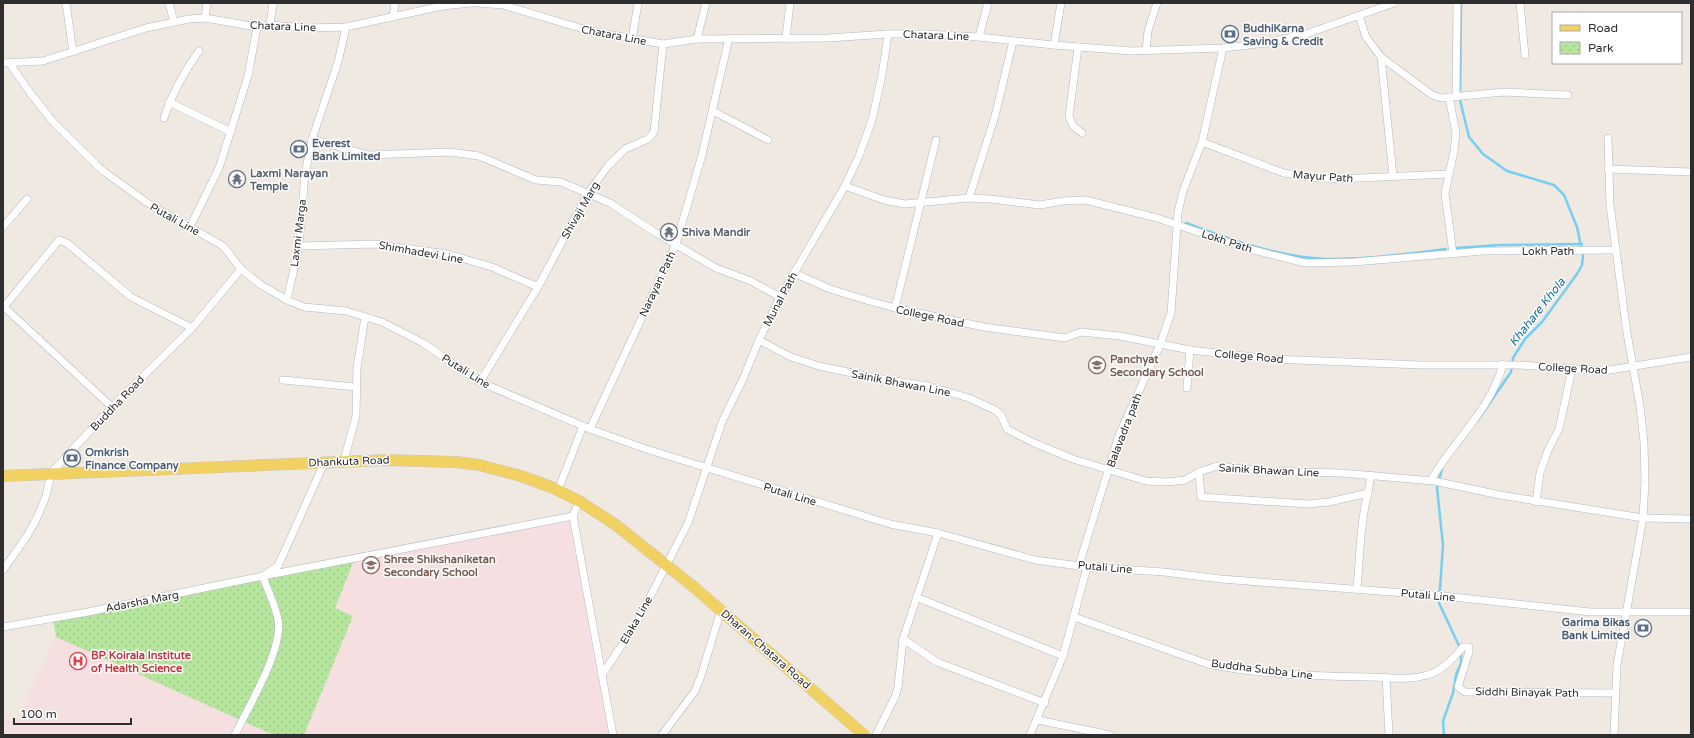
<svg xmlns="http://www.w3.org/2000/svg" width="1694" height="738" font-family="'Varela Round',sans-serif">
  <style>
    .medical { fill: #f5dfe0 }
    .park { fill: url(#park-dots) }
    .lines { fill: none; stroke-linecap: round; stroke-linejoin: round }
    .stream { stroke: #75cff0; stroke-width: 2.5 }
    .minor-casing { stroke: #b4b7c1; stroke-width: 8 }
    .primary-casing { stroke: #c9c9c9; stroke-width: 12 }
    .minor { stroke: #fff; stroke-width: 7 }
    .primary { stroke: #f2d163; stroke-width: 11 }
    .labels { text-anchor: middle; stroke-width: 3; stroke-linejoin: round; paint-order: stroke }
    .street-label { font-size: 11px; fill: #2e2e2e; stroke: #fff }
    .service-label { font-size: 11px; font-weight: bold; fill: #4e5e75; stroke: #fff; text-anchor: start }
    .worship-label { font-size: 11px; font-weight: bold; fill: #5b616d; stroke: #fff; text-anchor: start }
    .education-label { font-size: 11px; font-weight: bold; fill: #785e54; stroke: #fff; text-anchor: start }
    .health-label { font-size: 11px; font-weight: bold; fill: #be3a42; stroke: #fff; text-anchor: start }
    .water-label { font-size: 12px; font-style: italic; fill: #0d6fa3; stroke: #fff }
  </style>
  <defs>
    <pattern id="park-dots" width="8" height="8" patternUnits="userSpaceOnUse"><rect width="8" height="8" fill="#b6e59e"/><path d="M2 2h.1M6 6h.1" fill="none" stroke="#9dc588" stroke-width="1.8" stroke-linecap="round"/></pattern>
  </defs>
  <rect width="100%" height="100%" fill="#efe9e1"/>
  <g class="medical">
    <path d="M 573,516 L 613,735 L 304,735 L 353,617 L 335,608 L 355,558 Z"/>
    <path d="M 56,637 L 167,686 L 274,735 L 3,735 L 3,715 L 17,721 Z"/>
  </g>
  <path class="park" d="M 355,558 L 335,608 L 353,616 L 304,735 L 274,735 L 56,637 L 53,618 Z"/>
  <g class="lines">
    <g class="stream">
      <path d="M 1461,3 L 1460,100 L 1469,137 L 1483,154 L 1507,171 L 1554,185 L 1564,195 L 1577,227 L 1583,256 L 1582,265 L 1577,274 L 1542,322 L 1525,339 L 1513,358 L 1511,372 L 1478,420"/>
      <path d="M 1186,223 C 1230,239 1277,257 1324,259 C 1362,260 1409,254 1446,249"/>
      <path d="M 1456,248 L 1500,245 L 1582,244"/>
      <path d="M 1442,469 L 1437,488 L 1443,545 L 1439,603 L 1461,650 L 1461,663 L 1456,675 L 1453,693 L 1443,721 L 1444,735"/>
    </g>
    <g class="minor-casing">
      <g id="minor">
        <path d="M 66,3 L 73,52"/>
        <path d="M 169,3 L 174,22"/>
        <path d="M 477,3 L 503,5 L 590,31 L 663,44 L 697,39 L 828,38 L 888,34 L 927,34 L 979,37 L 1054,45 L 1131,51 L 1223,48 L 1266,43 L 1306,34 L 1394,3"/>
        <path d="M 1520,3 L 1525,55"/>
        <path d="M 1359,16 L 1366,37 L 1381,57 L 1432,95 L 1441,98 L 1504,92 L 1568,95"/>
        <path d="M 393,17 L 395,3"/>
        <path d="M 205,18 L 207,3"/>
        <path d="M 270,25 L 273,3"/>
        <path d="M 979,37 L 988,3"/>
        <path d="M 786,38 L 790,3"/>
        <path d="M 697,39 L 706,3"/>
        <path d="M 632,40 L 638,3"/>
        <path d="M 1054,45 L 1061,3"/>
        <path d="M 1078,47 L 1069,116 L 1073,126 L 1082,133"/>
        <path d="M 1146,51 L 1148,31 L 1157,3"/>
        <path d="M 1381,57 L 1393,176"/>
        <path d="M 3,63 L 43,61 L 146,28 L 189,19 L 205,18 L 257,27 L 270,25 L 307,28 L 346,27 L 442,6 L 472,3"/>
        <path d="M 10,64 L 31,94 L 54,123 L 103,171 L 149,204 L 223,246 L 241,269 L 261,285 L 287,300 L 304,307 L 346,311 L 382,322 L 423,343 L 480,382 L 590,429 L 646,449 L 890,524 L 938,533 L 1035,560 L 1087,567 L 1164,572 L 1221,579 L 1444,596 L 1590,612 L 1691,612"/>
        <path d="M 1456,96 L 1457,3"/>
        <path d="M 1449,97 L 1456,133 L 1454,151 L 1445,193 L 1453,254"/>
        <path d="M 169,102 L 231,132"/>
        <path d="M 713,111 L 768,140"/>
        <path d="M 164,118 C 172,93 184,72 199,51"/>
        <path d="M 1608,138 L 1610,205 L 1627,333 L 1640,406 L 1644,442 L 1645,481 L 1643,518 L 1617,665 L 1614,735"/>
        <path d="M 312,139 L 368,155 L 450,152 L 479,156 L 536,180 L 561,182 L 610,203 L 656,233 L 716,268 L 751,281 L 780,297"/>
        <path d="M 1202,142 L 1284,173 L 1309,177 L 1338,179 L 1449,174"/>
        <path d="M 1608,169 L 1691,172"/>
        <path d="M 845,186 L 884,200 L 905,204 L 969,198 L 990,199 L 1040,205 L 1063,201 L 1085,200 L 1157,218 L 1245,248 L 1305,263 L 1354,262 L 1483,251 L 1616,250"/>
        <path d="M 969,198 L 995,116 L 1013,41"/>
        <path d="M 3,227 L 27,199"/>
        <path d="M 190,227 L 219,168 L 248,76 L 257,27"/>
        <path d="M 299,246 L 375,244 L 447,254 L 492,267 L 538,287"/>
        <path d="M 794,273 L 830,289 L 866,300 L 895,308 L 984,327 L 1065,338 L 1081,332 L 1120,336 L 1190,350 L 1272,359 L 1420,365 L 1519,365 L 1603,371 L 1691,357"/>
        <path d="M 287,300 L 299,246 L 305,174 L 312,139 L 338,62 L 346,27"/>
        <path d="M 3,306 L 112,407"/>
        <path d="M 3,308 L 59,240 L 67,243 L 131,297 L 192,328"/>
        <path d="M 895,308 L 936,140"/>
        <path d="M 759,340 L 791,357 L 819,366 L 876,378 L 928,386 L 969,398 L 995,410 L 1001,415 L 1007,429 L 1032,442 L 1073,459 L 1146,481 L 1167,482 L 1185,480 L 1199,472 L 1217,466 L 1262,471 L 1341,473 L 1434,481 L 1500,495 L 1643,518 L 1691,519"/>
        <path d="M 283,380 L 356,387"/>
        <path d="M 480,382 L 538,287 L 588,193 L 608,166 L 625,149 L 648,139 L 654,132 L 663,44"/>
        <path d="M 1187,388 L 1190,350"/>
        <path d="M 590,429 L 676,244 L 702,155 L 729,38"/>
        <path d="M 344,460 L 356,416 L 357,368 L 365,317"/>
        <path d="M 1199,472 L 1201,497 L 1308,504 L 1329,502 L 1368,493 L 1371,475"/>
        <path d="M 1431,480 C 1454,440 1491,410 1503,364"/>
        <path d="M 558,490 L 583,426"/>
        <path d="M 579,501 L 573,516 L 613,735"/>
        <path d="M 1536,502 L 1540,473 L 1548,450 L 1559,429 L 1572,369"/>
        <path d="M 1079,565 L 1119,435 L 1160,345 L 1171,313 L 1178,212 L 1183,191 L 1202,142 L 1223,48"/>
        <path d="M 3,570 L 27,536 L 37,518 L 46,496 L 51,473 L 112,407 L 192,328 L 241,269"/>
        <path d="M 1357,589 C 1360,557 1360,523 1368,493"/>
        <path d="M 916,597 L 1063,656"/>
        <path d="M 1074,617 L 1208,664 C 1261,675 1316,676 1370,677 C 1389,677 1408,681 1427,675 C 1442,671 1453,659 1463,647 L 1469,647 L 1469,652 L 1458,687 L 1465,692 L 1615,693"/>
        <path d="M 3,627 L 88,612 L 263,576 L 278,566 L 325,461"/>
        <path d="M 903,639 L 937,662 L 1045,703"/>
        <path d="M 602,675 L 637,622 L 688,523 L 722,422 L 743,379 L 759,340 L 780,297 L 845,186 L 859,156 L 872,120 L 882,75 L 888,34"/>
        <path d="M 1386,677 L 1389,735"/>
        <path d="M 1038,720 L 1110,735"/>
        <path d="M 235,735 C 248,707 284,649 278,619 C 275,604 267,590 263,576 L 573,516"/>
        <path d="M 662,735 L 695,691 L 701,676 L 721,610"/>
        <path d="M 876,735 L 895,697 L 898,687 L 903,639 L 938,533"/>
        <path d="M 1030,735 L 1063,656 L 1087,567"/>
      </g>
    </g>
    <g class="primary-casing">
      <path id="primary" d="M 3,476 L 386,460 L 456,462 L 479,465 L 521,476 L 551,487 L 579,501 L 616,525 L 695,588 L 864,735"/>
    </g>
    <use href="#minor" class="minor"/>
    <use href="#primary" class="primary"/>
  </g>
  <defs>
    <g id="bank-ring" transform="scale(0.9)"><circle r="9.5" fill="#fff" stroke="#5c6f8a" stroke-width="1.5"/><path d="M-6-4H6V4H-6ZM0-2.3a2.3 2.3 0 1 0 0 4.6a2.3 2.3 0 1 0 0-4.6Z" fill="#5c6f8a"/></g>
    <g id="temple-ring" transform="scale(0.9)"><circle r="9.5" fill="#fff" stroke="#6b7280" stroke-width="1.5"/><path d="M0-6L5-2H3V0L6.5 2.5H4V6H1.5V3h-3V6H-4V2.5H-6.5L-3 0V-2H-5Z" fill="#6b7280"/></g>
    <g id="school-ring" transform="scale(0.9)"><circle r="9.5" fill="#fff" stroke="#8d6e63" stroke-width="1.5"/><path d="M0-5L7-2L0 1L-7-2ZM-4 1L0 2.5L4 1V4Q0 6-4 4Z" fill="#8d6e63"/></g>
    <g id="hospital-ring" transform="scale(0.9)"><circle r="9.5" fill="#fff" stroke="#e0444e" stroke-width="1.5"/><path d="M-5-5h3v3.5h4V-5h3V5h-3V1.5h-4V5h-3Z" fill="#e0444e"/></g>
  </defs>
  <g fill-rule="evenodd">
    <use href="#bank-ring" x="1230" y="34"/>
    <use href="#bank-ring" x="299" y="149"/>
    <use href="#temple-ring" x="237" y="179"/>
    <use href="#temple-ring" x="669" y="232"/>
    <use href="#school-ring" x="1097" y="365"/>
    <use href="#bank-ring" x="72" y="458"/>
    <use href="#school-ring" x="371" y="565"/>
    <use href="#bank-ring" x="1643" y="628"/>
    <use href="#hospital-ring" x="78" y="661"/>
  </g>
  <g class="labels">
    <g class="street-label">
      <text transform="translate(283 26) rotate(2)" y="4">Chatara Line</text>
      <text transform="translate(614 35) rotate(11)" y="4">Chatara Line</text>
      <text transform="translate(936 35) rotate(2)" y="4">Chatara Line</text>
      <text transform="translate(1323 176) rotate(4)" y="4">Mayur Path</text>
      <text transform="translate(580 210) rotate(-60)" y="4">Shivaji Marg</text>
      <text transform="translate(175 219) rotate(29)" y="4">Putali Line</text>
      <text transform="translate(298 233) rotate(-83)" y="4">Laxmi Marga</text>
      <text transform="translate(1227 241) rotate(18)" y="4">Lokh Path</text>
      <text x="1548" y="255">Lokh Path</text>
      <text transform="translate(421 252) rotate(10)" y="4">Shimhadevi Line</text>
      <text transform="translate(657 284) rotate(-65)" y="4">Narayan Path</text>
      <text transform="translate(780 299) rotate(-62)" y="4">Munal Path</text>
      <text transform="translate(930 316) rotate(12)" y="4">College Road</text>
      <text transform="translate(1249 356) rotate(5)" y="4">College Road</text>
      <text transform="translate(1573 368) rotate(3)" y="4">College Road</text>
      <text transform="translate(466 371) rotate(32)" y="4">Putali Line</text>
      <text transform="translate(901 383) rotate(11)" y="4">Sainik Bhawan Line</text>
      <text transform="translate(117 403) rotate(-46)" y="4">Buddha Road</text>
      <text transform="translate(1124 430) rotate(-69)" y="4">Balavadra path</text>
      <text transform="translate(349 461) rotate(-2)" y="4">Dhankuta Road</text>
      <text transform="translate(1269 470) rotate(3)" y="4">Sainik Bhawan Line</text>
      <text transform="translate(790 494) rotate(17)" y="4">Putali Line</text>
      <text transform="translate(1105 567) rotate(5)" y="4">Putali Line</text>
      <text transform="translate(1428 595) rotate(5)" y="4">Putali Line</text>
      <text transform="translate(142 601) rotate(-11)" y="4">Adarsha Marg</text>
      <text transform="translate(636 620) rotate(-60)" y="4">Elaka Line</text>
      <text transform="translate(766 649) rotate(41)" y="4">Dharan-Chatara Road</text>
      <text transform="translate(1262 669) rotate(7)" y="4">Buddha Subba Line</text>
      <text transform="translate(1527 692) rotate(1)" y="4">Siddhi Binayak Path</text>
    </g>
    <g class="service-label">
      <text x="1243" y="32">BudhiKarna<tspan x="1243" dy="13">Saving &amp; Credit</tspan></text>
      <text x="312" y="147">Everest<tspan x="312" dy="13">Bank Limited</tspan></text>
      <text x="85" y="456">Omkrish<tspan x="85" dy="13">Finance Company</tspan></text>
      <text x="1630" y="626" text-anchor="end">Garima Bikas<tspan x="1630" dy="13">Bank Limited</tspan></text>
    </g>
    <g class="worship-label">
      <text x="250" y="177">Laxmi Narayan<tspan x="250" dy="13">Temple</tspan></text>
      <text x="682" y="236">Shiva Mandir</text>
    </g>
    <g class="education-label">
      <text x="1110" y="363">Panchyat<tspan x="1110" dy="13">Secondary School</tspan></text>
      <text x="384" y="563">Shree Shikshaniketan<tspan x="384" dy="13">Secondary School</tspan></text>
    </g>
    <g class="health-label">
      <text x="91" y="659">BP Koirala Institute<tspan x="91" dy="13">of Health Science</tspan></text>
    </g>
    <g class="water-label">
      <text transform="translate(1537 312) rotate(-52)" y="4">Khahare Khola</text>
    </g>
  </g>
  <rect width="1694" height="738" fill="none" stroke="#2e2e2e" stroke-width="8"/>
  <rect x="1552" y="12" width="130" height="52" fill="#ffffff" stroke="#ababab"/>
  <rect x="1560" y="25" width="20" height="6" fill="#f2d163" stroke="#ababab"/>
  <text x="1588" y="32" font-size="12" fill="#2e2e2e">Road</text>
  <rect x="1560" y="42" width="20" height="12" fill="url(#park-dots)" stroke="#ababab"/>
  <text x="1588" y="52" font-size="12" fill="#2e2e2e">Park</text>
  <path d="M14 718v6h117v-6" fill="none" stroke="#2e2e2e" stroke-width="2"/>
  <text x="20" y="718" font-size="12" fill="#2e2e2e" stroke="#ffffff" stroke-width="3" paint-order="stroke">100 m</text>
</svg>
